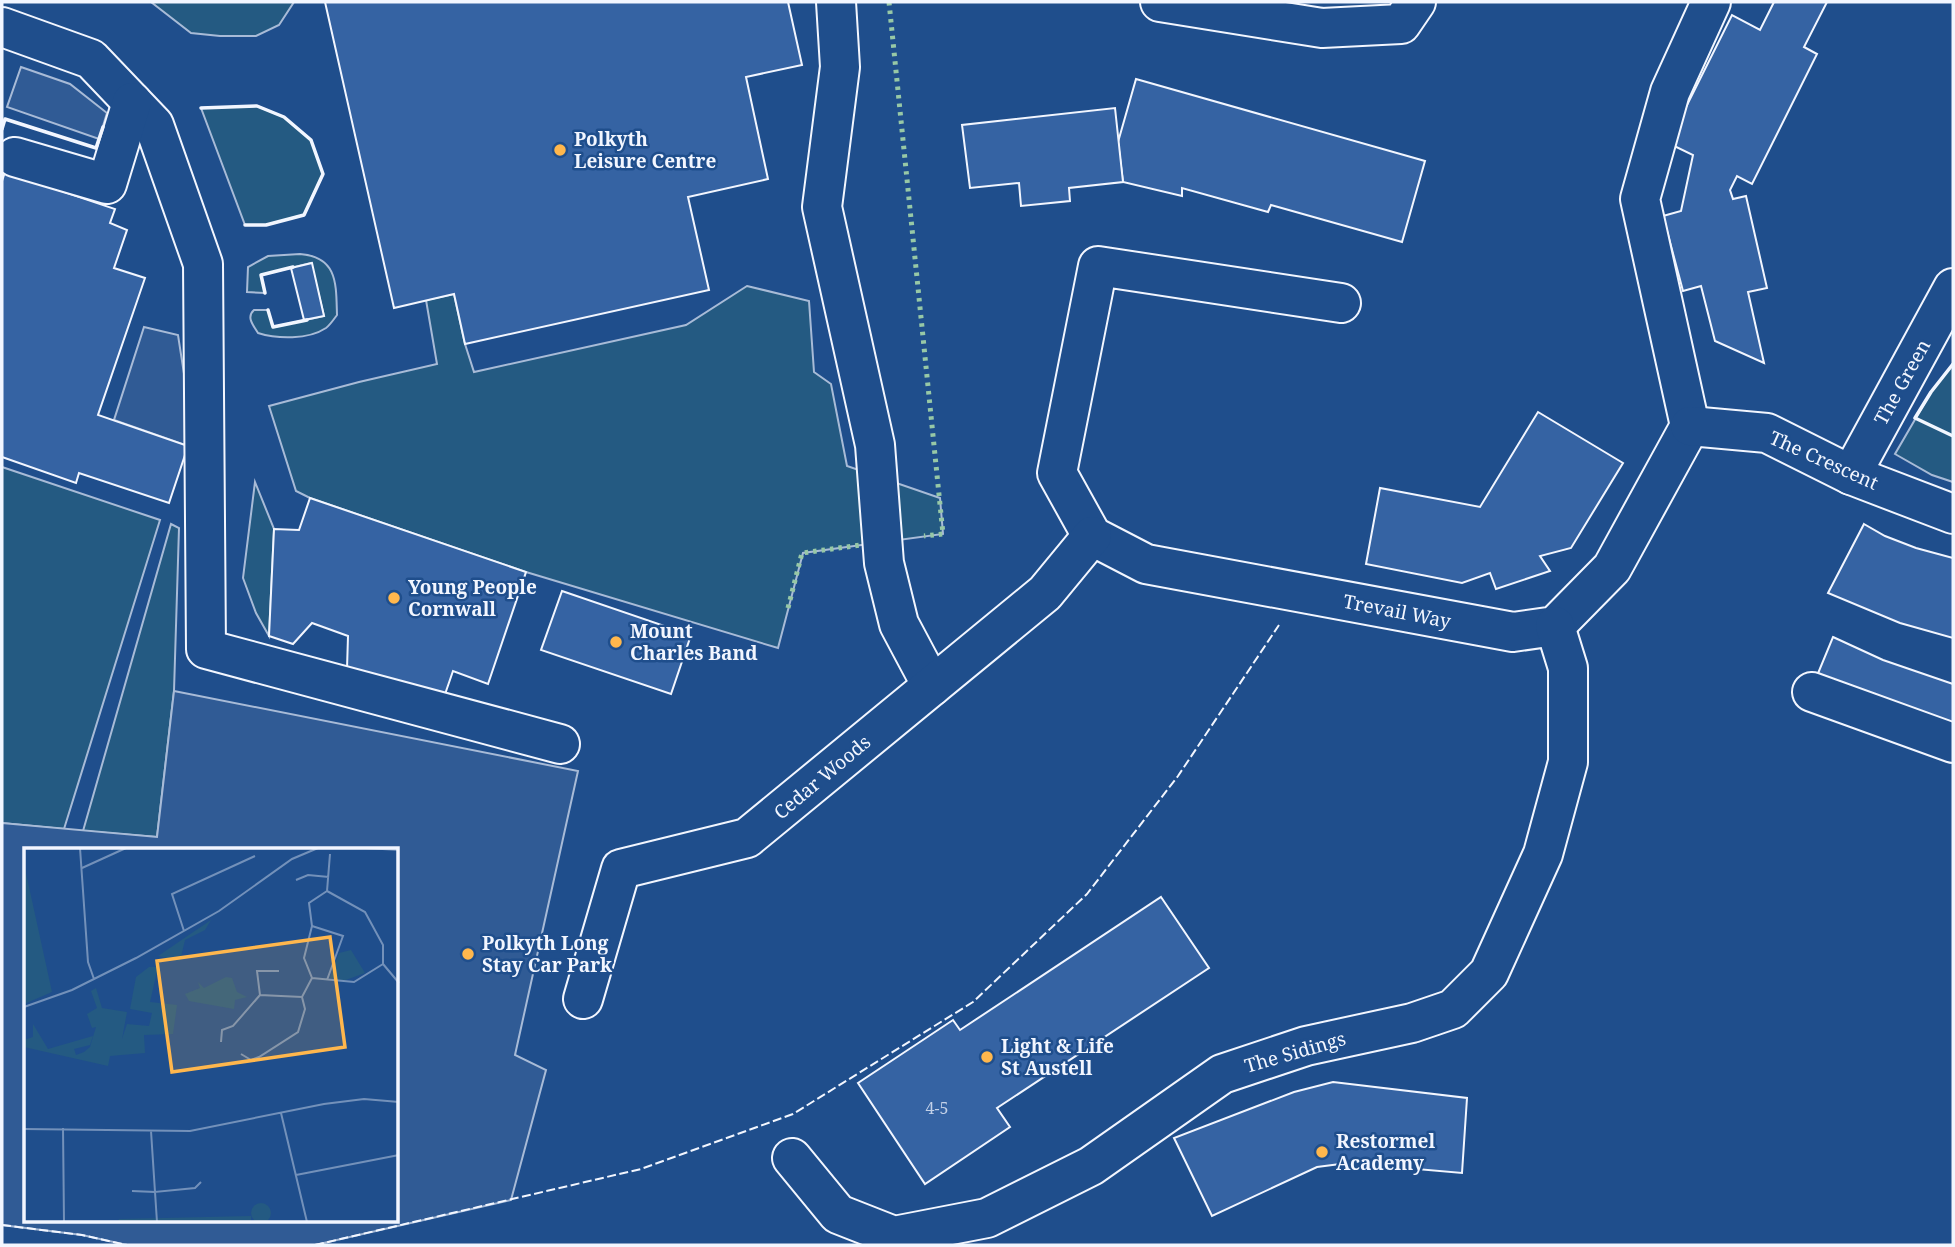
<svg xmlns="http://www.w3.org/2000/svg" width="1955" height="1247" font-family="'Noto Serif',serif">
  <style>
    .green { fill: #245a82; stroke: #a8bbd7; stroke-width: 2 }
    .parking { fill: #305b95; stroke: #a8bbd7; stroke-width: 2; fill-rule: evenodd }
    .building { fill: #3563a3; stroke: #f2f6ff; stroke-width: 2 }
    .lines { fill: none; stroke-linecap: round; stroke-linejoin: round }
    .minor-casing { stroke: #f2f6ff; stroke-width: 42 }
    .minor { stroke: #1f4e8c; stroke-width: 38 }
    .hedge { stroke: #97c8a6; stroke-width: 5; stroke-dasharray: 3.5 5; stroke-linecap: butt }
    .fence { stroke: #f2f6ff; stroke-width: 2; stroke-dasharray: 9 3.5; stroke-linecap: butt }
    .wall { stroke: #f2f6ff; stroke-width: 3.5 }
    .poi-dot { fill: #ffb74d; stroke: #1f4e8c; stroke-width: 2.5 }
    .labels { text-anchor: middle; stroke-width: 5; stroke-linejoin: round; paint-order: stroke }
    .number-label { font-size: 16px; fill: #c3d1e8 }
    .poi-label { font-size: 19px; font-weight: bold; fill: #f2f6ff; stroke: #1f4e8c; text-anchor: start }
    .street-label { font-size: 19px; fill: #f2f6ff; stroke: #1f4e8c }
    .inset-road { fill: none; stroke: #7391ba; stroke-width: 2 }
    .view { fill: #ffb74d; fill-opacity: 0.15; stroke: #ffb74d; stroke-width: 3.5 }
    .inset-edge { fill: none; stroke: #f2f6ff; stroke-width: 3.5 }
  </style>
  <rect width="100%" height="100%" fill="#1f4e8c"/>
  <g class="green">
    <path d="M 151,2 L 294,2 L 279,25 L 256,36 L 220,36 L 191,33 Z"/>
    <path d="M 257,106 L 284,117 L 311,140 L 323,174 L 304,215 L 266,225 L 245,225 L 201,108 Z"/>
    <path d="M 300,254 C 338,257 336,284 337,315 C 334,319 330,325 326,328 C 308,340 277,339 258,333 C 253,325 246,317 254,310 L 268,310 L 273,327 L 324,316 L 311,263 L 261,275 L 265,293 L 247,292 L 248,267 L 268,256 Z"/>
    <path d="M 747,286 L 809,301 L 814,372 L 831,384 L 847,466 L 940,498 L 943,534 L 803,553 L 778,648 L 526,572 L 310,498 L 296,491 L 269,406 L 359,382 L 437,364 L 426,300 L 454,294 L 465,344 L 474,372 L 686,325 Z"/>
    <path d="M 1953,364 L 1953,482 L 1932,475 L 1895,454 L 1931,392 Z"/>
    <path d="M 2,467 L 160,520 L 64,829 L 2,823 Z"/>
    <path d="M 255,482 L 274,529 L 269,636 L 256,613 L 243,578 Z"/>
    <path d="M 171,524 L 179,528 L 174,691 L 157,837 L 83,831 Z"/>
  </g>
  <g class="parking">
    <path d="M 21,67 L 70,84 L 107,113 L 99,139 L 7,107 Z"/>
    <path d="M 144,327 L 178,335 L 189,406 L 188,446 L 114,420 Z"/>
    <path d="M 174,691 L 578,771 L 515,1055 L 546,1070 L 511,1200 L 315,1245 L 127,1245 L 82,1235 L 2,1225 L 2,823 L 157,837 ZM 26,850 L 397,850 L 397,1221 L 26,1221 Z"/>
  </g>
  <g class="building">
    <path d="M 325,2 L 788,2 L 802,65 L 746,77 L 768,179 L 688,197 L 709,290 L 465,344 L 454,294 L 394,308 Z"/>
    <path d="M 1774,2 L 1827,2 L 1804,47 L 1817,54 L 1752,184 L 1737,176 L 1730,190 L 1733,199 L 1746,196 L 1767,288 L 1748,292 L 1764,363 L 1715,341 L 1701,286 L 1683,291 L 1663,216 L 1681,211 L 1693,155 L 1668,143 L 1732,15 L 1760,30 Z"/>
    <path d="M 1136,79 L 1425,161 L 1402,242 L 1271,205 L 1268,212 L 1182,188 L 1182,196 L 1123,182 L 1118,142 Z"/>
    <path d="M 1115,108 L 1123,182 L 1069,188 L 1070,201 L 1021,206 L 1019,183 L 970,188 L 962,125 Z"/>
    <path d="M 5,172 L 115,209 L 110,223 L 127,230 L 114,268 L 145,278 L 98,415 L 188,446 L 169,503 L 79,473 L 76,483 L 2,457 L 2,181 Z"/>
    <path d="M 312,263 L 324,316 L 304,320 L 291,268 Z"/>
    <path d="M 1538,412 L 1623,463 L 1571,548 L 1540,556 L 1550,571 L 1496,589 L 1490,573 L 1462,583 L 1366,564 L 1380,488 L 1480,507 Z"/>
    <path d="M 310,498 L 526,572 L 488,684 L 453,671 L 443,700 L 347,669 L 348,636 L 312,623 L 293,644 L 269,636 L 274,529 L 299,530 Z"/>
    <path d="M 1864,524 L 1885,536 L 1916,548 L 1953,558 L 1953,638 L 1900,623 L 1828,593 Z"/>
    <path d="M 562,591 L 691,635 L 671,694 L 541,650 Z"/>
    <path d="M 1833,637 L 1883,660 L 1953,684 L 1953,735 L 1814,683 Z"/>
    <path d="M 1161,897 L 1209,968 L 997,1108 L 1010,1127 L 925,1184 L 858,1083 L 953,1020 L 960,1030 Z"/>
    <path d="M 1333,1082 L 1467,1098 L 1462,1173 L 1348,1163 L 1317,1167 L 1212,1216 L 1174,1138 L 1294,1092 Z"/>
  </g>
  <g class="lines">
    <g class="minor-casing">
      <g id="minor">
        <path d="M 836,2 L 840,67 L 822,207 L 875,445 L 884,563 L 899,624 L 932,686"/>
        <path d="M 1160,2 L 1322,28 L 1401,24 L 1416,2"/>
        <path d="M 2,27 L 91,59 L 154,125 L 203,264 L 206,649 L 560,744"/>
        <path d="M 15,157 L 107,184 L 132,102"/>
        <path d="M 1341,303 L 1098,266 L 1057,473 L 1092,536 L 1146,564 L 1513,632 L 1555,626 L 1612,568 L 1690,426 L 1640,199 L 1670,92 L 1711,2"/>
        <path d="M 1690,426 L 1767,433 L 1851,475 L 1953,514"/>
        <path d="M 1851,475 L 1953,288"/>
        <path d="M 1812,692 L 1953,743"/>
        <path d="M 583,999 L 621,869 L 747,838 L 1045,593 L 1092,536"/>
        <path d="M 792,1158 L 838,1214 L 894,1236 L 987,1218 L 1091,1166 L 1222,1074 L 1306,1046 L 1412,1023 L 1453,1009 L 1489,973 L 1543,854 L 1568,762 L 1568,668 L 1555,626"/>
      </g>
    </g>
    <use href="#minor" class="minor"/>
    <g class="hedge">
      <path d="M 889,2 L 943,534 L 924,536"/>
      <path d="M 788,608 L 802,553 L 861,545"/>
    </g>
    <g class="fence">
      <path d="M 2,1225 L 82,1235 L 127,1245"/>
      <path d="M 315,1245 L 641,1169 L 793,1114 L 973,1002 L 1087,894 L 1178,776 L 1279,625"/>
    </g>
    <g class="wall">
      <path d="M 201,108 L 257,106 L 284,117 L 311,140 L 323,174 L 304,215 L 266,225 L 245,225"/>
      <path d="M 2,129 L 5,119 L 96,148 L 103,127"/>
      <path d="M 265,293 L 261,275 L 293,267"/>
      <path d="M 268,310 L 273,327 L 307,320"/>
      <path d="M 1953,364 L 1931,392 L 1915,418 L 1953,436"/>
    </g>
  </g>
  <g class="poi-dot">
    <circle cx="560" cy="150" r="7"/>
    <circle cx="394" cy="598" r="7"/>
    <circle cx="616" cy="642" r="7"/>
    <circle cx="468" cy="954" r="7"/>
    <circle cx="987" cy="1057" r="7"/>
    <circle cx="1322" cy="1152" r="7"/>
  </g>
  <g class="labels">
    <g class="number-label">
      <text x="937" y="1114">4-5</text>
    </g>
    <g class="poi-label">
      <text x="574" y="146">Polkyth<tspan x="574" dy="22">Leisure Centre</tspan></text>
      <text x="408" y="594">Young People<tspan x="408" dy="22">Cornwall</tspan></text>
      <text x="630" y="638">Mount<tspan x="630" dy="22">Charles Band</tspan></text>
      <text x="482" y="950">Polkyth Long<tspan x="482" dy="22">Stay Car Park</tspan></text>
      <text x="1001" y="1053">Light &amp; Life<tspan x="1001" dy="22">St Austell</tspan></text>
      <text x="1336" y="1148">Restormel<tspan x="1336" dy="22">Academy</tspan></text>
    </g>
    <g class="street-label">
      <text transform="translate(1902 382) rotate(-61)" y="7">The Green</text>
      <text transform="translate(1824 460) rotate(24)" y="7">The Crescent</text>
      <text transform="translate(1397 611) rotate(11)" y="7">Trevail Way</text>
      <text transform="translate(822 777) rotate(-40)" y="7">Cedar Woods</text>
      <text transform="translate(1295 1052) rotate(-16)" y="7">The Sidings</text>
    </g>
  </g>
  <g transform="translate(24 848)">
    <rect width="374" height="374" fill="#1f4e8c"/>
    <path d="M 0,16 L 28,144 L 0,156 ZM 187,72 L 181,82 L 161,92 L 156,113 L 134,108 ZM 327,102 L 341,125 L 319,133 L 306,130 L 315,105 ZM 125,119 L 134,119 L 126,154 L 153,157 L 149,186 L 120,187 L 121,205 L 86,208 L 84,218 L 0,199 L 0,192 L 9,189 L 9,176 L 24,201 L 69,188 L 66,197 L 50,201 L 52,207 L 60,204 L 66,199 L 72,179 L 68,180 L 63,166 L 73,160 L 67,143 L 72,140 L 78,160 L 103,164 L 98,191 L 103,176 L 125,178 L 128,165 L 106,161 L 112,129 ZM 202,129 L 208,130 L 213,144 L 223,149 L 211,152 L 210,161 L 165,153 L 161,146 L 176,140 L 174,134 L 180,140 ZM227 365a10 10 0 1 1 20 0a10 10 0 1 1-20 0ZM 227,368 L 227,374 L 94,374 L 95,371 Z" fill="#245a82"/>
    <path class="inset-road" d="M 56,0 L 64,114 L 70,131M 342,0 L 375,2M 58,20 L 102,0M 272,32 L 284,27 L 305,29M 303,43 L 341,64 L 359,97 L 359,116M 288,78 L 319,88 L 303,132M 160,83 L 148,46 L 231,8M 359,116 L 375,135M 255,123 L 233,123 L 236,147 L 278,149 L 288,130 L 280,110 L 288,78 L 285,55 L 303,43 L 306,6M 288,130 L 330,134 L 359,116M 0,159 L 48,142 L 112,110 L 195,63 L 268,11 L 294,0M 197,194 L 198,182 L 209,178 L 236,147M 217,206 L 227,212 L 235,209 L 274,184 L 281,161 L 278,149M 257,265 L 283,374M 39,280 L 40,374M 0,281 L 166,283 L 300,256 L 340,251 L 375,254M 127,283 L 131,344 L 171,340 L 177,334M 272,327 L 375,307M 108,343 L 131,344 L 133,374M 292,374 L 345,374"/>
    <path class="view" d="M 306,89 L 321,199 L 148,224 L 133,113 Z"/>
    <rect width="374" height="374" class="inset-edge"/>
  </g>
  <rect width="1955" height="1247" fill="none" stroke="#f2f6ff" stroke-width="7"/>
</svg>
